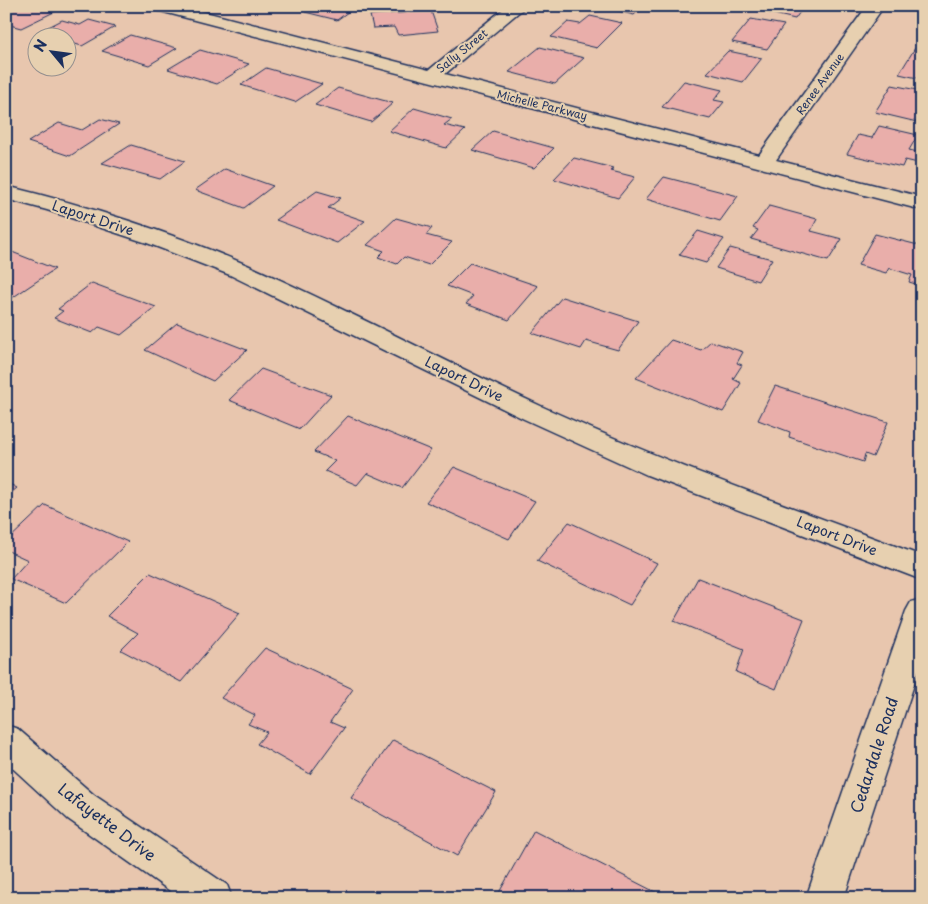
<svg xmlns="http://www.w3.org/2000/svg" width="928" height="904" font-family="'Playpen Sans',sans-serif">
  <style>
    .building { fill: #e9aeaa; stroke: #1b2f5e }
    .lines { fill: none; stroke-linecap: round; stroke-linejoin: round }
    .minor-casing { stroke: #1b2f5e; stroke-width: 3 }
    .tertiary-casing { stroke: #1b2f5e; stroke-width: 3 }
    .minor { fill: #e7d0b0; fill-rule: evenodd }
    .tertiary { fill: #e7d0b0; fill-rule: evenodd }
    .labels { text-anchor: middle; stroke-width: 4; stroke-linejoin: round; paint-order: stroke }
    .far-street-label { font-size: 11px; fill: #1b2f5e; stroke: #e7d0b0 }
    .street-label { font-size: 14px; fill: #1b2f5e; stroke: #e7d0b0 }
    .near-street-label { font-size: 16px; fill: #1b2f5e; stroke: #e7d0b0 }
  </style>
  <rect width="100%" height="100%" fill="#e8c6ae"/>
  <filter id="ink" filterUnits="userSpaceOnUse"><feTurbulence type="fractalNoise" baseFrequency=".02" numOctaves="2"/><feDisplacementMap in="SourceGraphic" scale="10" xChannelSelector="R" yChannelSelector="G"/><feConvolveMatrix kernelMatrix="1 2 1 2 8 2 1 2 1" color-interpolation-filters="sRGB"/></filter>
  <g filter="url(#ink)">
    <g class="building">
      <path d="M 6,6 L 40,6 L 56,11 L 21,28 L 6,24 Z"/>
      <path d="M 305,6 L 356,6 L 337,20 L 305,12 L 311,8 Z"/>
      <path d="M 608,6 L 644,6 L 634,15 L 606,8 Z"/>
      <path d="M 766,6 L 804,6 L 795,19 L 761,11 Z"/>
      <path d="M 431,11 L 438,31 L 398,35 L 394,27 L 373,28 L 370,15 Z"/>
      <path d="M 590,16 L 622,23 L 597,48 L 551,37 L 568,22 L 580,24 Z"/>
      <path d="M 751,19 L 784,25 L 767,49 L 732,42 Z"/>
      <path d="M 62,20 L 80,25 L 89,20 L 115,27 L 82,46 L 68,42 L 68,38 L 53,38 L 37,33 Z"/>
      <path d="M 130,35 L 177,48 L 149,65 L 102,51 Z"/>
      <path d="M 540,47 L 584,58 L 555,84 L 509,72 Z"/>
      <path d="M 915,48 L 922,49 L 922,79 L 899,74 Z"/>
      <path d="M 200,50 L 249,64 L 217,84 L 168,69 Z"/>
      <path d="M 728,51 L 762,58 L 743,82 L 707,73 Z"/>
      <path d="M 266,68 L 322,84 L 295,102 L 241,85 Z"/>
      <path d="M 684,81 L 722,90 L 714,100 L 724,102 L 710,119 L 662,107 Z"/>
      <path d="M 892,85 L 922,91 L 922,114 L 917,122 L 875,112 Z"/>
      <path d="M 338,88 L 393,103 L 371,122 L 315,105 Z"/>
      <path d="M 414,108 L 452,119 L 444,125 L 465,130 L 446,148 L 389,131 Z"/>
      <path d="M 100,119 L 119,124 L 70,156 L 28,142 L 59,123 L 82,130 Z"/>
      <path d="M 879,126 L 918,135 L 909,150 L 922,153 L 918,163 L 905,160 L 902,167 L 847,154 L 858,135 L 872,138 Z"/>
      <path d="M 493,131 L 554,148 L 534,168 L 472,150 Z"/>
      <path d="M 131,145 L 185,161 L 160,179 L 102,163 Z"/>
      <path d="M 574,158 L 613,168 L 611,171 L 635,177 L 618,198 L 554,179 Z"/>
      <path d="M 225,169 L 273,186 L 244,208 L 195,190 Z"/>
      <path d="M 664,177 L 738,196 L 720,221 L 646,199 Z"/>
      <path d="M 317,191 L 341,198 L 328,208 L 365,221 L 337,243 L 276,220 Z"/>
      <path d="M 769,206 L 817,219 L 811,231 L 842,239 L 828,261 L 751,239 L 758,230 L 753,228 Z"/>
      <path d="M 396,218 L 432,228 L 426,235 L 452,242 L 429,265 L 404,257 L 397,264 L 378,257 L 384,251 L 367,245 Z"/>
      <path d="M 698,231 L 724,239 L 706,263 L 679,255 Z"/>
      <path d="M 875,234 L 922,246 L 922,286 L 909,282 L 912,275 L 889,268 L 886,273 L 858,265 Z"/>
      <path d="M 730,248 L 772,259 L 758,281 L 716,268 Z"/>
      <path d="M 6,250 L 7,250 L 55,269 L 6,302 Z"/>
      <path d="M 470,263 L 538,286 L 509,320 L 466,304 L 473,296 L 447,286 Z"/>
      <path d="M 92,283 L 156,307 L 121,335 L 99,327 L 92,333 L 54,318 L 63,311 L 58,309 Z"/>
      <path d="M 562,297 L 638,321 L 618,350 L 586,341 L 581,349 L 532,333 Z"/>
      <path d="M 177,323 L 247,350 L 213,381 L 145,350 Z"/>
      <path d="M 671,340 L 701,350 L 711,341 L 743,352 L 737,363 L 742,365 L 733,379 L 741,383 L 723,412 L 636,378 Z"/>
      <path d="M 261,369 L 331,395 L 300,429 L 229,400 Z"/>
      <path d="M 775,386 L 888,422 L 873,457 L 865,454 L 863,462 L 789,437 L 790,432 L 758,420 Z"/>
      <path d="M 348,416 L 431,450 L 402,488 L 367,473 L 357,485 L 325,471 L 335,461 L 314,452 Z"/>
      <path d="M 454,467 L 535,501 L 509,539 L 426,502 Z"/>
      <path d="M 6,482 L 17,488 L 6,497 Z"/>
      <path d="M 45,505 L 128,542 L 66,603 L 11,579 L 28,560 L 6,550 L 6,542 Z"/>
      <path d="M 569,522 L 657,563 L 630,605 L 537,561 Z"/>
      <path d="M 150,573 L 240,613 L 181,682 L 121,650 L 138,633 L 107,616 Z"/>
      <path d="M 698,578 L 804,619 L 776,689 L 736,672 L 744,649 L 674,621 Z"/>
      <path d="M 265,648 L 353,689 L 330,722 L 344,728 L 310,774 L 257,744 L 267,732 L 248,724 L 255,715 L 221,698 Z"/>
      <path d="M 393,740 L 496,792 L 457,856 L 351,798 Z"/>
      <path d="M 534,830 L 667,898 L 496,898 Z"/>
    </g>
    <g class="lines">
      <g class="minor-casing">
        <g id="minor">
          <path d="M 154,6 L 182,6 L 429,70 L 507,6 L 526,6 L 445,74 L 759,155 L 867,6 L 884,6 L 776,160 L 922,197 L 922,210 L 156,10 Z"/>
          <path d="M 6,186 C 88,206 170,232 247,265 C 347,309 443,361 543,407 C 666,463 794,508 922,556 L 922,580 L 647,475 L 524,419 L 230,275 L 147,243 L 47,210 L 6,199 Z"/>
          <path d="M 6,725 L 18,729 L 94,795 L 227,885 L 232,898 L 180,898 L 68,819 L 6,762 Z"/>
        </g>
      </g>
      <g class="tertiary-casing">
        <path id="tertiary" d="M 922,599 L 922,660 L 844,898 L 806,898 L 906,611 L 911,602 Z"/>
      </g>
      <use href="#minor" class="minor"/>
      <use href="#tertiary" class="tertiary"/>
    </g>
  </g>
  <g class="labels">
    <g class="far-street-label">
      <text transform="translate(462 51) rotate(-39)" y="4">Sally Street</text>
      <text transform="translate(820 84) rotate(-54)" y="4">Renee Avenue</text>
      <text transform="translate(542 105) rotate(14)" y="4">Michelle Parkway</text>
    </g>
    <g class="street-label">
      <text transform="translate(93 218) rotate(18)" y="5">Laport Drive</text>
      <text transform="translate(464 379) rotate(26)" y="5">Laport Drive</text>
      <text transform="translate(837 536) rotate(21)" y="5">Laport Drive</text>
    </g>
    <g class="near-street-label">
      <text transform="translate(874 755) rotate(-72)" y="6">Cedardale Road</text>
      <text transform="translate(107 822) rotate(37)" y="6">Lafayette Drive</text>
    </g>
  </g>
  <rect width="928" height="904" fill="none" stroke="#e7d0b0" stroke-width="25"/>
  <rect x="12" y="12" width="903" height="879" fill="none" stroke="#1b2f5e" stroke-width="2" filter="url(#ink)"/>
  <g transform="translate(52 52) rotate(299)"><circle r="24" fill="#e7d0b0" stroke="#95908f"/>
  <path d="M0-4L9 19L0 12L-9 19Z" fill="#1b2f5e"/>
  <text y="-8" font-size="14" font-weight="bold" text-anchor="middle" fill="#1b2f5e">N</text>
  </g>
</svg>
